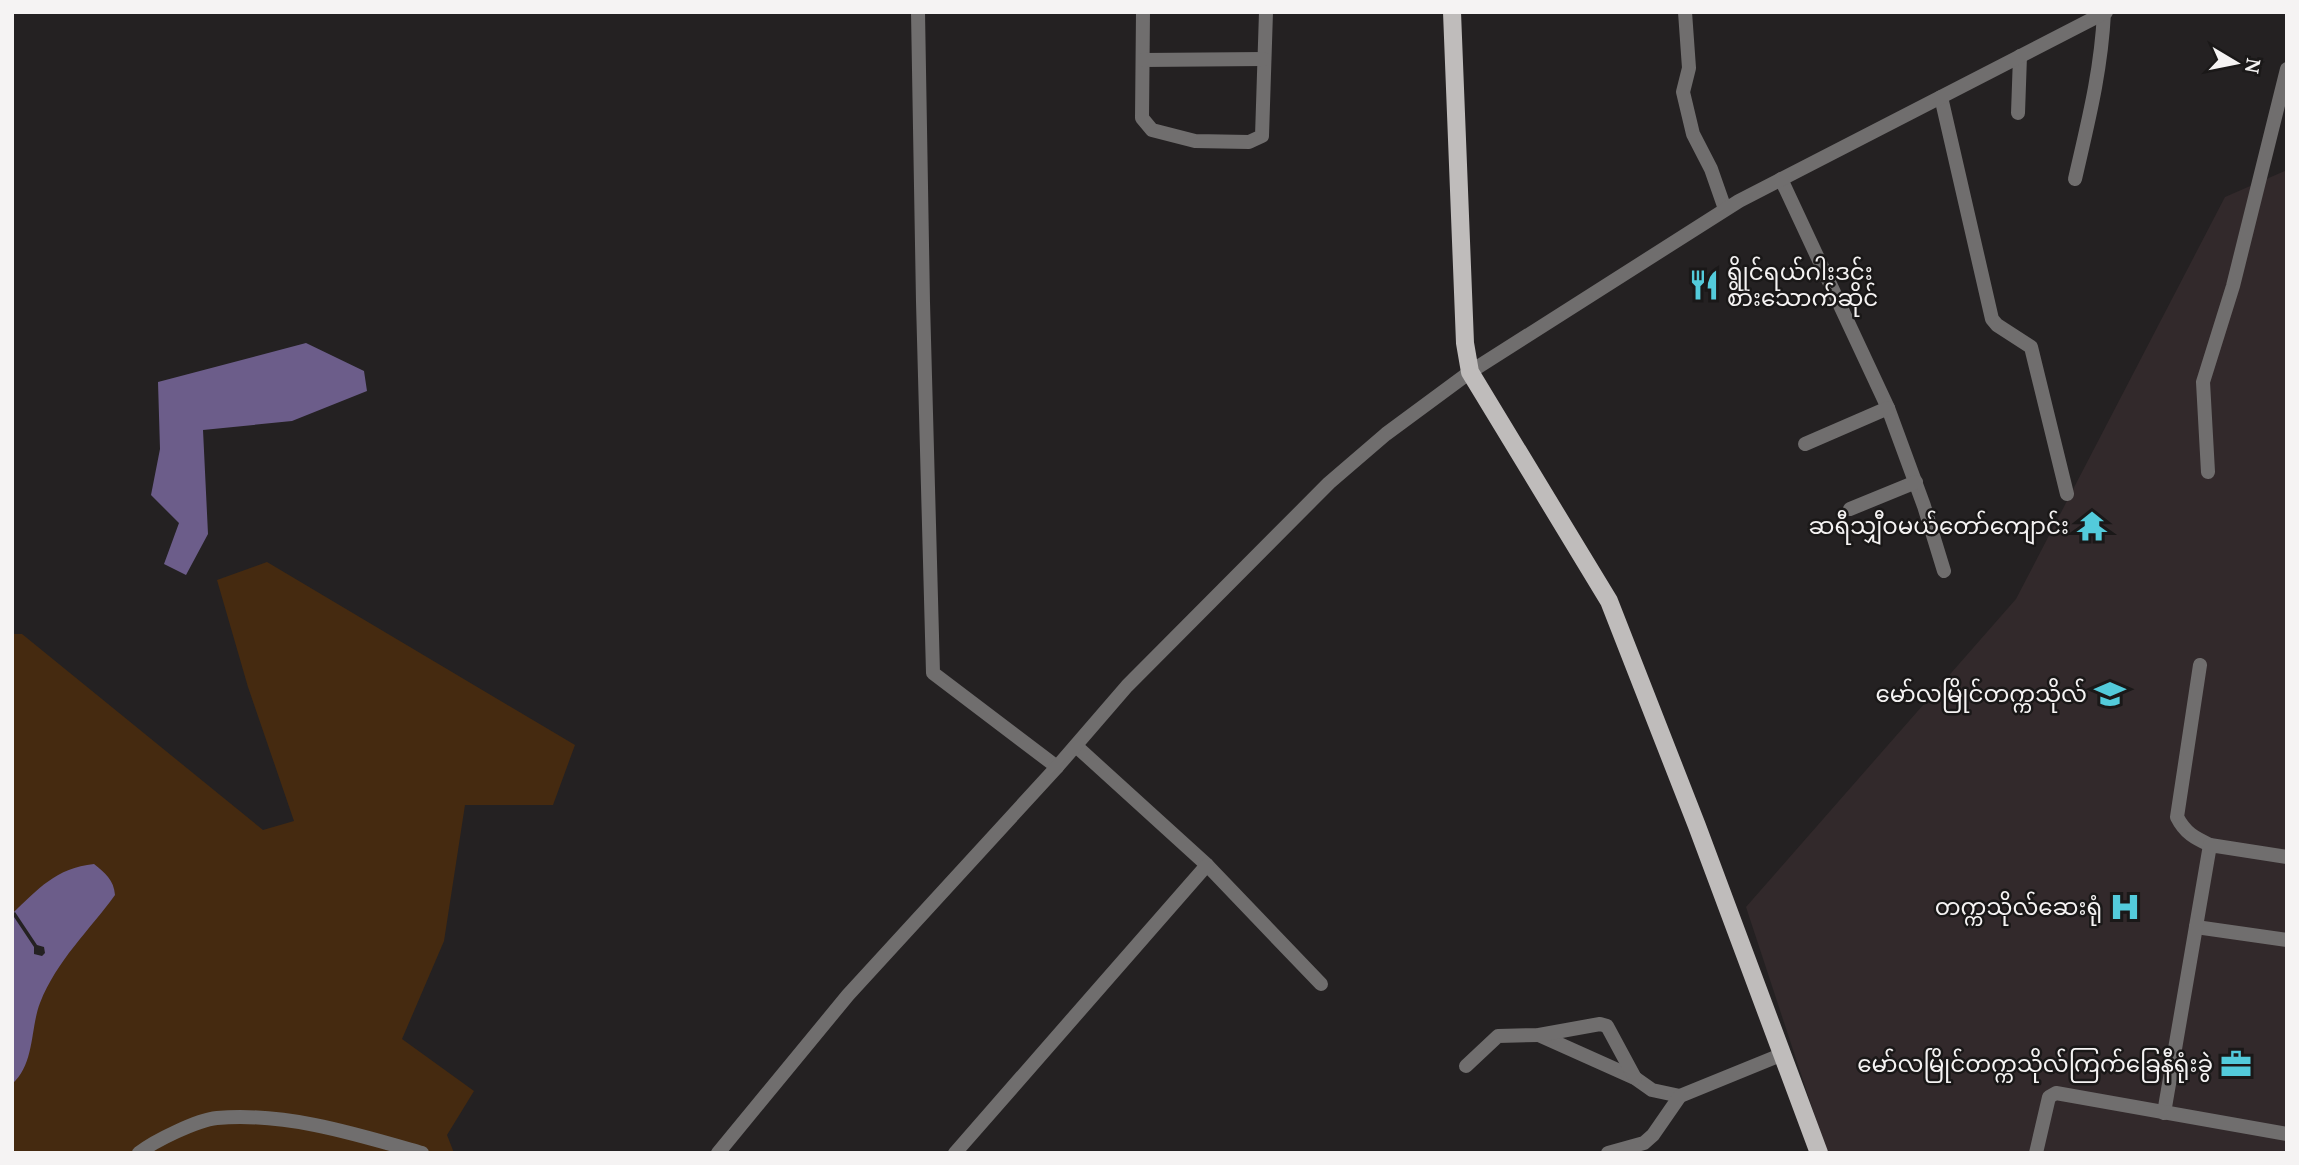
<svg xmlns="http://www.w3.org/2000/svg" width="2299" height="1165" font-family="'Noto Serif','Noto Sans Myanmar',serif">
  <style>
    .built { fill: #32292b }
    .green { fill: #452a10 }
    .water { fill: #6c5d8a }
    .pier { fill: #242122 }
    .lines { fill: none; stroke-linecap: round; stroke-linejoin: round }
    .minor { stroke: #706e6e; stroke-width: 14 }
    .major { stroke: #bfbcbb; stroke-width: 18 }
    .labels { text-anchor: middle; stroke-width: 5; stroke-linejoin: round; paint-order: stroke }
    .poi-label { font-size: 23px; fill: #f5f3f3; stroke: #1a1818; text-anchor: end }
  </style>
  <rect width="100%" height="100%" fill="#242122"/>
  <path class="built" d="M 2287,170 L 2287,1153 L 1827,1153 L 1746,907 L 2016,599 L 2225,197 Z"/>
  <path class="green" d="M 267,562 L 575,745 L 553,805 L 465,805 L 444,941 L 402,1039 L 474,1091 L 447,1135 L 454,1153 L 12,1153 L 12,634 L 22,634 L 263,830 L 294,821 L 248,687 L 217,580 Z"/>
  <g class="water">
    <path d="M 306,343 L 364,371 L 367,391 L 292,421 L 203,430 L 208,534 L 186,575 L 164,564 L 179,523 L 151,495 L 160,449 L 158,382 Z"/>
    <path d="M 94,864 C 105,873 114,880 115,895 C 89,931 57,960 40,1003 C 30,1029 35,1064 12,1084 L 12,914 C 38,889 56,868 94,864 Z"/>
  </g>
  <path class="pier" d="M 15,912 L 37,945 L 44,947 L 45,953 L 42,956 L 34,954 L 34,947 L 12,914 Z"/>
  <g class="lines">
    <g class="minor">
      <path d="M 918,12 L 923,302 L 933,673 L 1057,767"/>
      <path d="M 1143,12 L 1142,118 L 1152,130 L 1195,141 L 1249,142 L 1262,136 L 1266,12"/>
      <path d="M 1685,12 L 1689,68 L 1683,92 L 1693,134 L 1711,169 L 1725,209"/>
      <path d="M 1143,60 L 1264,59"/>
      <path d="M 1941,97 L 1992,319 L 1997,325 L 2031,347 L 2067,494"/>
      <path d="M 2018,113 L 2020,56"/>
      <path d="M 1781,179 L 1888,408 L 1924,506 L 1944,571"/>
      <path d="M 2075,179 C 2088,122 2101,72 2104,13"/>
      <path d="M 1805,444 L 1888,408"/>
      <path d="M 2208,472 L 2203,382 L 2233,286 L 2287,69"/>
      <path d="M 1850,509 L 1916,482"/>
      <path d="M 2200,665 L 2177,817 C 2185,833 2195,838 2210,845"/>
      <path d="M 1076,746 L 1207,865 L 1321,984"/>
      <path d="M 2196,927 L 2287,940"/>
      <path d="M 1539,1035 L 1635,1078 L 1652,1090 L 1680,1096"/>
      <path d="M 1466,1066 L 1498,1036 L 1539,1035 L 1600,1024 L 1607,1026 L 1635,1078"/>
      <path d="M 2164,1113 L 2210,845 L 2287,857"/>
      <path d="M 139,1153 C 154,1141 197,1120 217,1118 C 286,1112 356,1134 422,1153"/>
      <path d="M 718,1153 L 848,995 L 1057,767 L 1127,686 L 1329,483 L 1386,434 L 1470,372 L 1739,201 L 2106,12"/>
      <path d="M 955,1153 L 1207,865"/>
      <path d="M 1608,1153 L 1644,1143 L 1653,1135 L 1680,1096 L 1783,1054"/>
      <path d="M 2036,1153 L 2049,1097 L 2056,1093 L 2287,1134"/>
    </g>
    <path class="major" d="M 1452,12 L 1465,343 L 1470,372 L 1609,601 L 1697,826 L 1819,1153"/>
  </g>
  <defs>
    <g id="restaurant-bare" transform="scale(2.415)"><path d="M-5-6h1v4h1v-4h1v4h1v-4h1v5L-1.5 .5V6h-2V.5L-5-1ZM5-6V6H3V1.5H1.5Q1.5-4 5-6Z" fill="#53cbdb" stroke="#1a1818" stroke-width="2.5" paint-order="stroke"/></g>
    <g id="temple-bare" transform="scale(2.415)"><path d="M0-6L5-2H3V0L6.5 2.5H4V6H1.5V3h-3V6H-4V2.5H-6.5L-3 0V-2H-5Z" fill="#53cbdb" stroke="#1a1818" stroke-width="2.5" paint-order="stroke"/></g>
    <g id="university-bare" transform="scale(2.415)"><path d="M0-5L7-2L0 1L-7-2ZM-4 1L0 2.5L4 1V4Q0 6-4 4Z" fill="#53cbdb" stroke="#1a1818" stroke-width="2.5" paint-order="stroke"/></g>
    <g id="hospital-bare" transform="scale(2.415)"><path d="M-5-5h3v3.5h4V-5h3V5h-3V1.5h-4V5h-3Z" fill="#53cbdb" stroke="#1a1818" stroke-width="2.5" paint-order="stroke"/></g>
    <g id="office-bare" transform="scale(2.415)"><path d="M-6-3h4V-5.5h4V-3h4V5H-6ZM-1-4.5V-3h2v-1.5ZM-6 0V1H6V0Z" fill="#53cbdb" stroke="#1a1818" stroke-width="2.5" paint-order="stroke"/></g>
  </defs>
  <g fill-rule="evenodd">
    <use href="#restaurant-bare" x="1704" y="285"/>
    <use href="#temple-bare" x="2092" y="526"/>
    <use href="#university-bare" x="2110" y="694"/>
    <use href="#hospital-bare" x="2125" y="907"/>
    <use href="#office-bare" x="2236" y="1064"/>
  </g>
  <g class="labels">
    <g class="poi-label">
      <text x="1727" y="280" text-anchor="start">ရွိုင်ရယ်ဂါးဒင်း<tspan x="1727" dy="26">စားသောက်ဆိုင်</tspan></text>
      <text x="2069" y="534">ဆရီသျှီဝမယ်တော်ကျောင်း</text>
      <text x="2087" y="702">မော်လမြိုင်တက္ကသိုလ်</text>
      <text x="2102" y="915">တက္ကသိုလ်ဆေးရုံ</text>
      <text x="2213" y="1072">မော်လမြိုင်တက္ကသိုလ်ကြက်ခြေနီရုံးခွဲ</text>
    </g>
  </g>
  <rect width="2299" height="1165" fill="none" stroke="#f5f3f3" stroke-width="28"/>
  <g transform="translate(2236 63) rotate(100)" stroke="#1a1818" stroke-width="5" paint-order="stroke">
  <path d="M0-5L12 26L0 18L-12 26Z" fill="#f5f3f3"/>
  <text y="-10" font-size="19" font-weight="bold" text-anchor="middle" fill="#f5f3f3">N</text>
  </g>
</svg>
